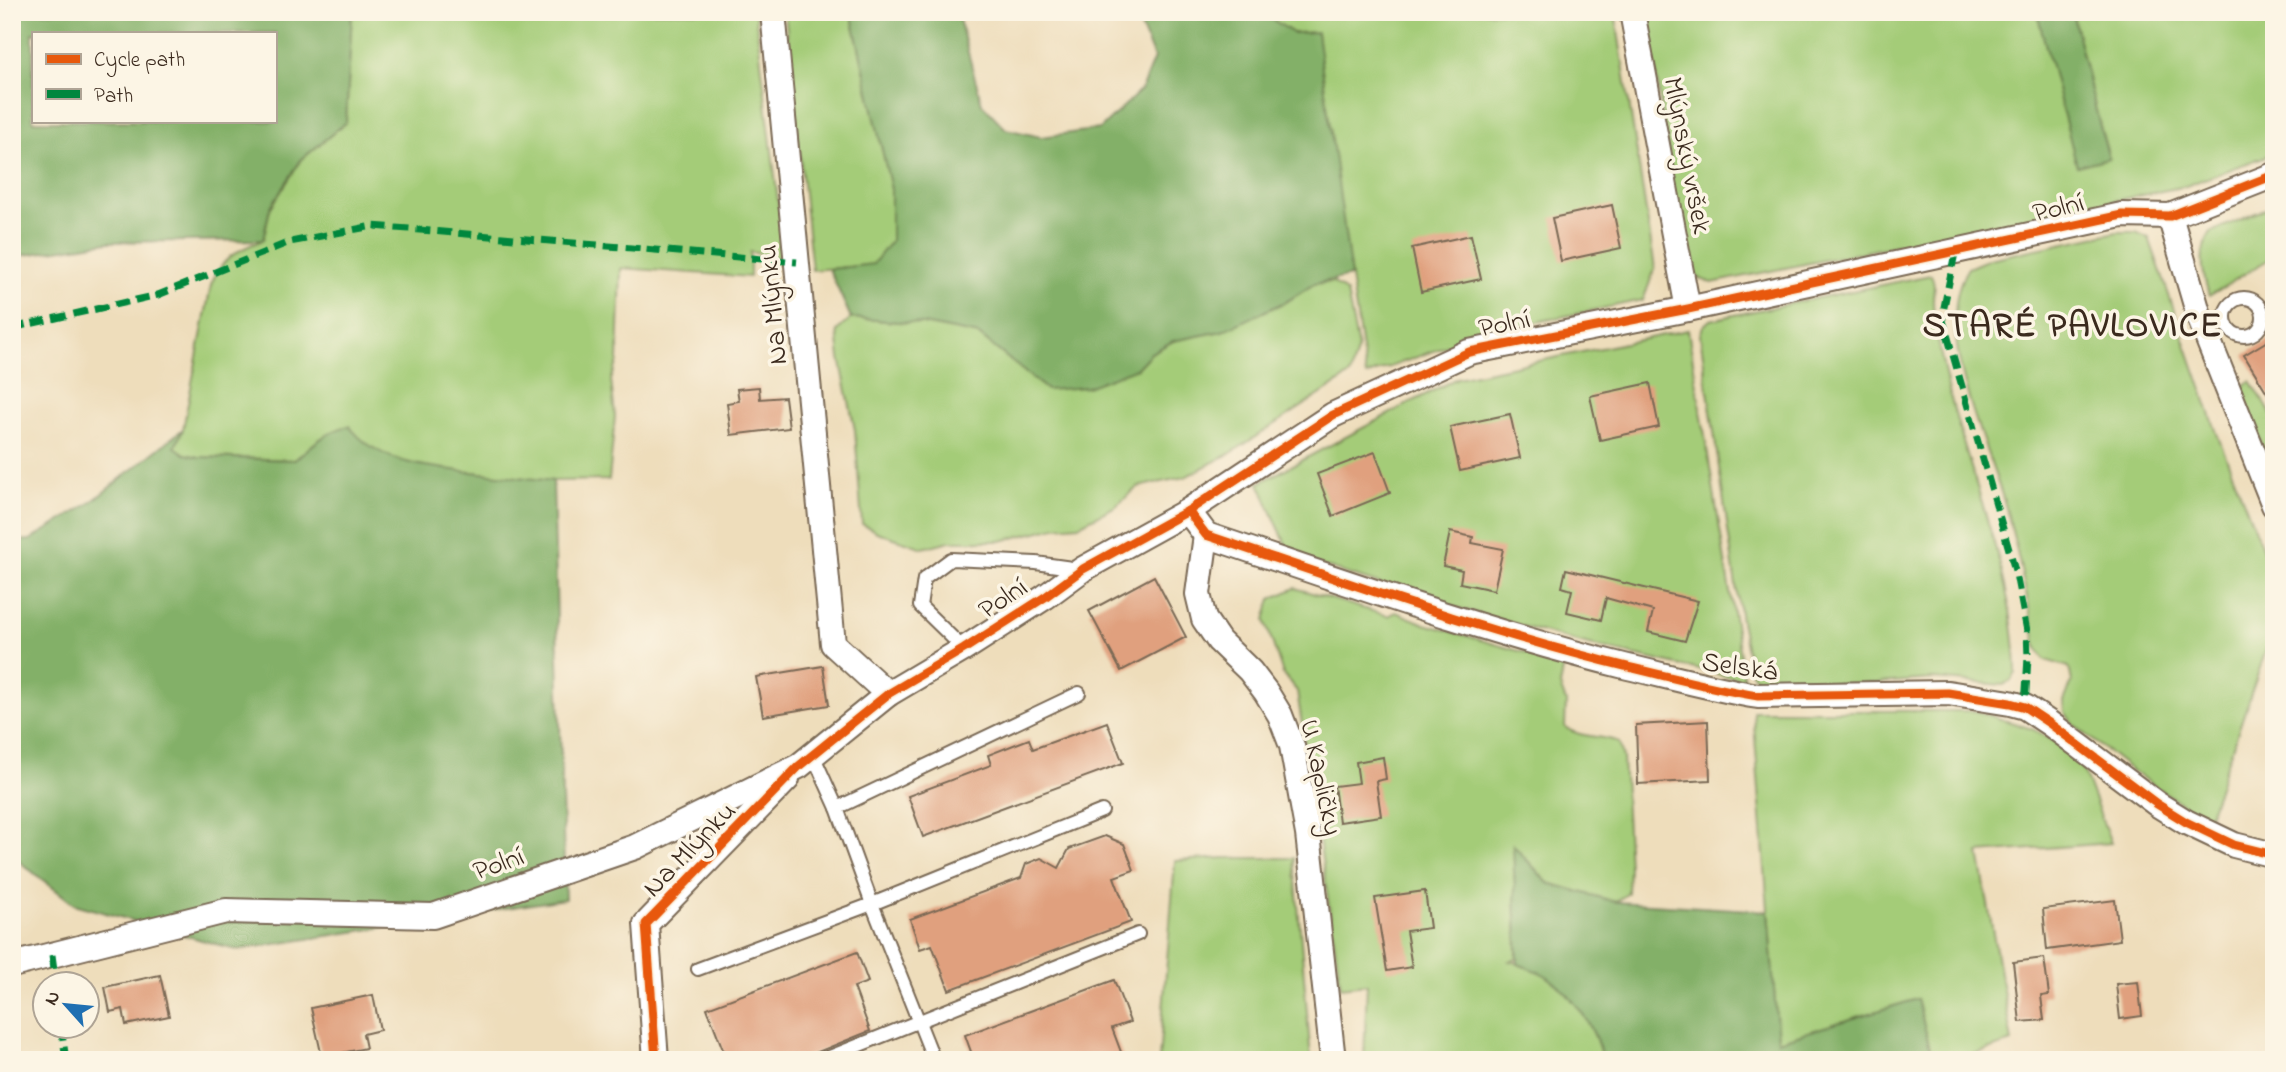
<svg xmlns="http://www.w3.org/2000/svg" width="2286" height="1072" font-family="'Indie Flower',sans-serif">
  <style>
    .green { fill: #a4cc78; stroke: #707b4b; stroke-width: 2 }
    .forest { fill: #83b068; stroke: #5f6d43; stroke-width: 2; fill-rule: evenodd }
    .building { fill: #e0a07e }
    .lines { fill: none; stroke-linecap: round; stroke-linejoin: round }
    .service-casing { stroke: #7a6955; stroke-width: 16 }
    .minor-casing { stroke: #7a6955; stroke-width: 28 }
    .service { stroke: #fff; stroke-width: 12 }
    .minor { stroke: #fff; stroke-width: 24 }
    .quiet { stroke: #00873e; stroke-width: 7; stroke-dasharray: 14 7; stroke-linecap: butt }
    .cycleway-casing { stroke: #fcf5e5; stroke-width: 13 }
    .cycleway { stroke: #e8590c; stroke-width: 9 }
    .labels { text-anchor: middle; stroke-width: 7; stroke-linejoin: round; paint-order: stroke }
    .street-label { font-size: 28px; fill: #3b2a1e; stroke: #fcf5e5 }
    .district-label { font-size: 35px; font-weight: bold; letter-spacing: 2px; fill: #3b2a1e; stroke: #fcf5e5 }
  </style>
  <rect width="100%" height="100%" fill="#fcf5e5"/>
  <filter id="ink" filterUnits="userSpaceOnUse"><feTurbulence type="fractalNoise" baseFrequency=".0143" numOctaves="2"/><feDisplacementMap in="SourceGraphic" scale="14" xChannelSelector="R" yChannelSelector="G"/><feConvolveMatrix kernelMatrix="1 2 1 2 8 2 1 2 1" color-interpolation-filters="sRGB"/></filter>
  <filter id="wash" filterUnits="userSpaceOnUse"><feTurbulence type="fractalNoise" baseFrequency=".00686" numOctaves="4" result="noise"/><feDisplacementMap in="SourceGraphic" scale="28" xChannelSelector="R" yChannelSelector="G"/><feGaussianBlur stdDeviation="1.57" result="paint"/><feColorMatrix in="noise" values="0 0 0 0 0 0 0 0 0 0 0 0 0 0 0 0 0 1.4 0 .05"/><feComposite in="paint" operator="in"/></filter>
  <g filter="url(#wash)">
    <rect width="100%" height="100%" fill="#edb"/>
    <g class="green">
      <path d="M 352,12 L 755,12 L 785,259 L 750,252 L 750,277 L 621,268 L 618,361 L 611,380 L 615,416 L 609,480 L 553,481 L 414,466 L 381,453 L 361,440 L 349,426 C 327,431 312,445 295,460 L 199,457 L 185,454 L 175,447 L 183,429 L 211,285 C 221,258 237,250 263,240 L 270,209 L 301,160 L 346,122 Z"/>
      <path d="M 785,12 L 851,12 L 891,189 L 891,241 L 873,265 L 812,270 Z"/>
      <path d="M 1261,12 L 1615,12 L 1655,269 L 1643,300 L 1479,334 L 1366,376 L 1325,106 L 1317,33 L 1293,33 Z"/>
      <path d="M 1647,12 L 2037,12 L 2077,165 L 2109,157 C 2094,110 2085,61 2072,12 L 2274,12 L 2274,153 L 2186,186 L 1712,283 L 1698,278 L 1684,261 Z"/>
      <path d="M 2274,205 L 2274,256 L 2209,296 C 2203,273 2197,253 2211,232 Z"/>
      <path d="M 2117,232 L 2136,232 L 2149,238 L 2219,439 L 2274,578 L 2274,627 L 2207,821 L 2131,770 L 2073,724 L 2065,712 L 2064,701 L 2072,682 L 2069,667 L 2045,660 L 2037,648 C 2028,601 2019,554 2006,508 C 1988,445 1929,327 1968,268 L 1989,259 Z"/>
      <path d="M 1931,275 C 1936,284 1933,291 1933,300 C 1933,324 1940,350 1945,374 C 1967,475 2014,568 2016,673 L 2010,682 L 2003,685 L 1933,679 L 1877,683 L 1759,683 L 1751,672 L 1741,621 L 1700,335 L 1703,326 L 1710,320 Z"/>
      <path d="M 1333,282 L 1347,293 L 1358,348 L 1350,375 L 1231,453 L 1185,477 L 1138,487 L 1116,506 L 1079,525 L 1056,527 L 1001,541 L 950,541 L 923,548 L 877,532 L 862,524 L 855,430 L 840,358 L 837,331 L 851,318 L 923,324 L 979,335 L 1047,390 L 1137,368 L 1151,353 L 1173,341 L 1222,331 L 1289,300 L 1314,284 Z"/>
      <path d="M 1688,330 L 1744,680 L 1585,644 L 1433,601 L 1291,556 L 1259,483 L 1457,378 Z"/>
      <path d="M 2251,381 L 2274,418 L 2274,483 L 2242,387 Z"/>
      <path d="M 1295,588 L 1388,616 L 1396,612 L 1425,624 L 1564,664 L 1560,686 L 1566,702 L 1565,727 C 1579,738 1601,735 1619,742 L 1623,758 L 1629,867 L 1628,893 L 1616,902 L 1548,883 L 1514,846 L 1517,959 L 1510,961 C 1524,965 1539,969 1550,978 C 1574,996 1597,1030 1602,1060 L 1364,1060 L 1367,984 L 1341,987 L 1297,691 L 1283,674 L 1265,620 L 1271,599 Z"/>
      <path d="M 1753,711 L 1976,711 L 2032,729 L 2077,754 L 2111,843 L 1979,853 L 2012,1042 L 1956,1060 L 1933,1060 L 1917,999 L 1778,1041 Z"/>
      <path d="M 1224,858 L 1294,858 L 1311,1060 L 1159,1060 L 1175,861 Z"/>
    </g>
    <g class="forest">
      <path d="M 12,12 L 352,12 L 346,122 L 301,160 L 270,208 L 263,240 L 108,242 L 12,257 ZM 33,33 L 275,33 L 275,121 L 33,121 Z"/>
      <path d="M 851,12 L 957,12 L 982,104 L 1006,129 L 1041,137 L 1100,129 L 1141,90 L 1154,58 L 1135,12 L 1261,12 L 1293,33 L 1317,32 L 1351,276 L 1314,284 L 1289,300 L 1222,331 L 1173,341 L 1151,353 L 1137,368 L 1087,387 L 1047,390 L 979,335 L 923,324 L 851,318 L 829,269 L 873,264 L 891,241 L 891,189 Z"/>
      <path d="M 2037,12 L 2072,12 C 2085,61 2094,110 2109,158 L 2077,166 Z"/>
      <path d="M 349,426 C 380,465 427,467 472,472 C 499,475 526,478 553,481 L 565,899 L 237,950 L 74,904 L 12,856 L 12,541 L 30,540 L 90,503 L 183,429 L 175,447 L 185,454 L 199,457 L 295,460 C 312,445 327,431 349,426 Z"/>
      <path d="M 1513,845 L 1548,883 L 1616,902 L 1768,911 L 1778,1041 L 1917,999 L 1933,1060 L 1602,1060 C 1597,1028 1573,996 1548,977 C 1540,971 1527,968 1518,964 Z"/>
    </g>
    <g id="blocks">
      <g class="building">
        <path d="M 1612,205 L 1621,248 L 1561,261 L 1552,218 Z"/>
        <path d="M 1471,235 L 1481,279 L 1421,292 L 1412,248 Z"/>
        <path d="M 2274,337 L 2274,404 L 2244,355 Z"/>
        <path d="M 1650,383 L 1659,427 L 1600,440 L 1590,396 Z"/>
        <path d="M 759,387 L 760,399 L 785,397 L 789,428 L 731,435 L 727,403 L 739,401 L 737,389 Z"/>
        <path d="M 1510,414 L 1520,458 L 1460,471 L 1450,427 Z"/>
        <path d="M 1375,452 L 1390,493 L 1333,516 L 1317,474 Z"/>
        <path d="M 1450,532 L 1473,537 L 1472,543 L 1503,549 L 1494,590 L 1460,583 L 1462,570 L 1443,566 Z"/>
        <path d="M 1566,569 L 1698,601 L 1685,641 L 1648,632 L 1653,611 L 1606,598 L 1601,620 L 1567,612 L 1572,590 L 1562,587 Z"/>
        <path d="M 1154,576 L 1186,637 L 1121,671 L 1089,611 Z"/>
        <path d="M 823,666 L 829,705 L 763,716 L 756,677 Z"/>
        <path d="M 1708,721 L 1710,780 L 1638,784 L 1636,725 Z"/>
        <path d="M 1107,722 L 1123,763 L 923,837 L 908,796 L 991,765 L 988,755 L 1029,739 L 1033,749 Z"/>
        <path d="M 1383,757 L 1386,779 L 1376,781 L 1381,816 L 1339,822 L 1334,786 L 1359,783 L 1356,762 Z"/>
        <path d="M 1105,836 L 1124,844 L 1134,870 L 1114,877 L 1131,922 L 949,990 L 932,945 L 920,949 L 910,919 L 1021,878 L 1026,864 L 1041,858 L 1059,868 L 1069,849 Z"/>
        <path d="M 1425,891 L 1430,928 L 1406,931 L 1412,967 L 1387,971 L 1375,898 Z"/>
        <path d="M 2115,900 L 2120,940 L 2047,950 L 2043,909 Z"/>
        <path d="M 857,952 L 868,982 L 854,987 L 870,1031 L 798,1060 L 727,1060 L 707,1008 Z"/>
        <path d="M 2044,958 L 2049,995 L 2041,996 L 2044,1020 L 2020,1022 L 2013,962 Z"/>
        <path d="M 160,975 L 169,1016 L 126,1025 L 123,1009 L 110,1012 L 105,987 Z"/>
        <path d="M 1114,980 L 1130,1022 L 1112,1028 L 1124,1060 L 974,1060 L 965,1035 Z"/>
        <path d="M 2138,982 L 2142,1016 L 2120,1019 L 2116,984 Z"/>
        <path d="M 373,995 L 380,1030 L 363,1034 L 366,1048 L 322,1057 L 311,1008 Z"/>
      </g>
    </g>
  </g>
  <g filter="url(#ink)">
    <use href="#blocks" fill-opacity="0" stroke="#7a6955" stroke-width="2"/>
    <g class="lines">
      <g class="service-casing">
        <g id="service">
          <circle cx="2244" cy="317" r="19"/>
          <path d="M 964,649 L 920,606 L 924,579 L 951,559 L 1036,563 L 1079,569"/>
          <path d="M 813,755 L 837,808 L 872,904 L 934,1060"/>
          <path d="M 837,808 L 1079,693"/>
          <path d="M 698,969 L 872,904 L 1102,811"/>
          <path d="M 822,1060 L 1138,934"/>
        </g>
      </g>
      <g class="minor-casing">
        <g id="minor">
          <path d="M 773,12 L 833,644 L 888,694"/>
          <path d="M 1632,12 L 1688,309"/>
          <path d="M 2170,216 L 2200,319 L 2274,505"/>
          <path d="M 1188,511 L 1206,535 C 1346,582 1485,632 1628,667 C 1671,677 1714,689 1758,696 L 1948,693 L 2010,703 L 2025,707 L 2049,723 L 2157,804 L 2186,822 L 2234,845 L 2274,855"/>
          <path d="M 1206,535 L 1198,594 L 1204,619 L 1219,641 L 1250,671 L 1266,692 L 1280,715 L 1292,746 L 1308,834 L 1333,1060"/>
          <path d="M 12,965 L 226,911 L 433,916 L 635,847 L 799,766 L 888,694 L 964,649 L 1045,597 L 1083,569 L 1188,511 L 1333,415 L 1469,352 L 1688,309 L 2122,215 L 2170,216 L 2274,175"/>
          <path d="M 656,1060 L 646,924 L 787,779"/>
        </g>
      </g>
      <use href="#service" class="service"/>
      <use href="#minor" class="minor"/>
      <g class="quiet">
        <path d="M 1955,253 L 1942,317 L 2016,574 L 2027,631 L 2028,657 L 2025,707"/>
        <path d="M 12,328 L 158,295 L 290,242 L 373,226 L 797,262"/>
        <path d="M 52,955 L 56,984"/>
        <path d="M 61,1026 L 66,1060"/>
      </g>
      <g class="cycleway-casing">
        <g id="cycleway">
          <path d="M 1188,511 L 1206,535 C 1346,582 1485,632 1628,667 C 1671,677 1714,689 1758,696 L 1948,693 L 2010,703 L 2025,707 L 2049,723 L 2157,804 L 2186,822 L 2234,845 L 2274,855"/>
          <path d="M 656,1060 L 646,924 L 799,766 L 888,694 L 964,649 L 1045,597 L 1083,569 L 1188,511 L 1333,415 L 1469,352 L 1688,309 L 2122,215 L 2170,216 L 2274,175"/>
        </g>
      </g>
      <use href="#cycleway" class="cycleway"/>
    </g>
  </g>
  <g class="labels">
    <g class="street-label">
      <text transform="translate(1689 155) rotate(79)" y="10">Mlýnský vršek</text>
      <text transform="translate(2058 206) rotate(-13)" y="10">Polní</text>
      <text transform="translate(771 305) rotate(-95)" y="10">Na Mlýnku</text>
      <text transform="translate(1504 322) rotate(-11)" y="10">Polní</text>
      <text transform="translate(1002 597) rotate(-33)" y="10">Polní</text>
      <text transform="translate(1740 665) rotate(8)" y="10">Selská</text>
      <text transform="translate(1323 777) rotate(78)" y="10">U Kapličky</text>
      <text transform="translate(688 848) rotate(-46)" y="10">Na Mlýnku</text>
      <text transform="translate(498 862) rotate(-19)" y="10">Polní</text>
    </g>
    <g class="district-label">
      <text x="2073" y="336">STARÉ PAVLOVICE</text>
    </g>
  </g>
  <rect width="2286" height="1072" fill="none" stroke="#fcf5e5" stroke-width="42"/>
  <rect x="32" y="32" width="245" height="91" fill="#fcf5e5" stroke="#afa495" stroke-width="2"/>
  <rect x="46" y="54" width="35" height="10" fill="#e8590c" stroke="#afa495" stroke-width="2"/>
  <text x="94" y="66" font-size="21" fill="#3b2a1e">Cycle path</text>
  <rect x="46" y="89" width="35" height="10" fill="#00873e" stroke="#afa495" stroke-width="2"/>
  <text x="94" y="102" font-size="21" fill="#3b2a1e">Path</text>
  <g transform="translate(66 1005) rotate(297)"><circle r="33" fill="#fcf5e5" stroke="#afa495" stroke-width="2"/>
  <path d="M0-5L12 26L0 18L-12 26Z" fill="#1f6fb2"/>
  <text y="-10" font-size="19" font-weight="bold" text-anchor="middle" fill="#3b2a1e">N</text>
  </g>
</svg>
